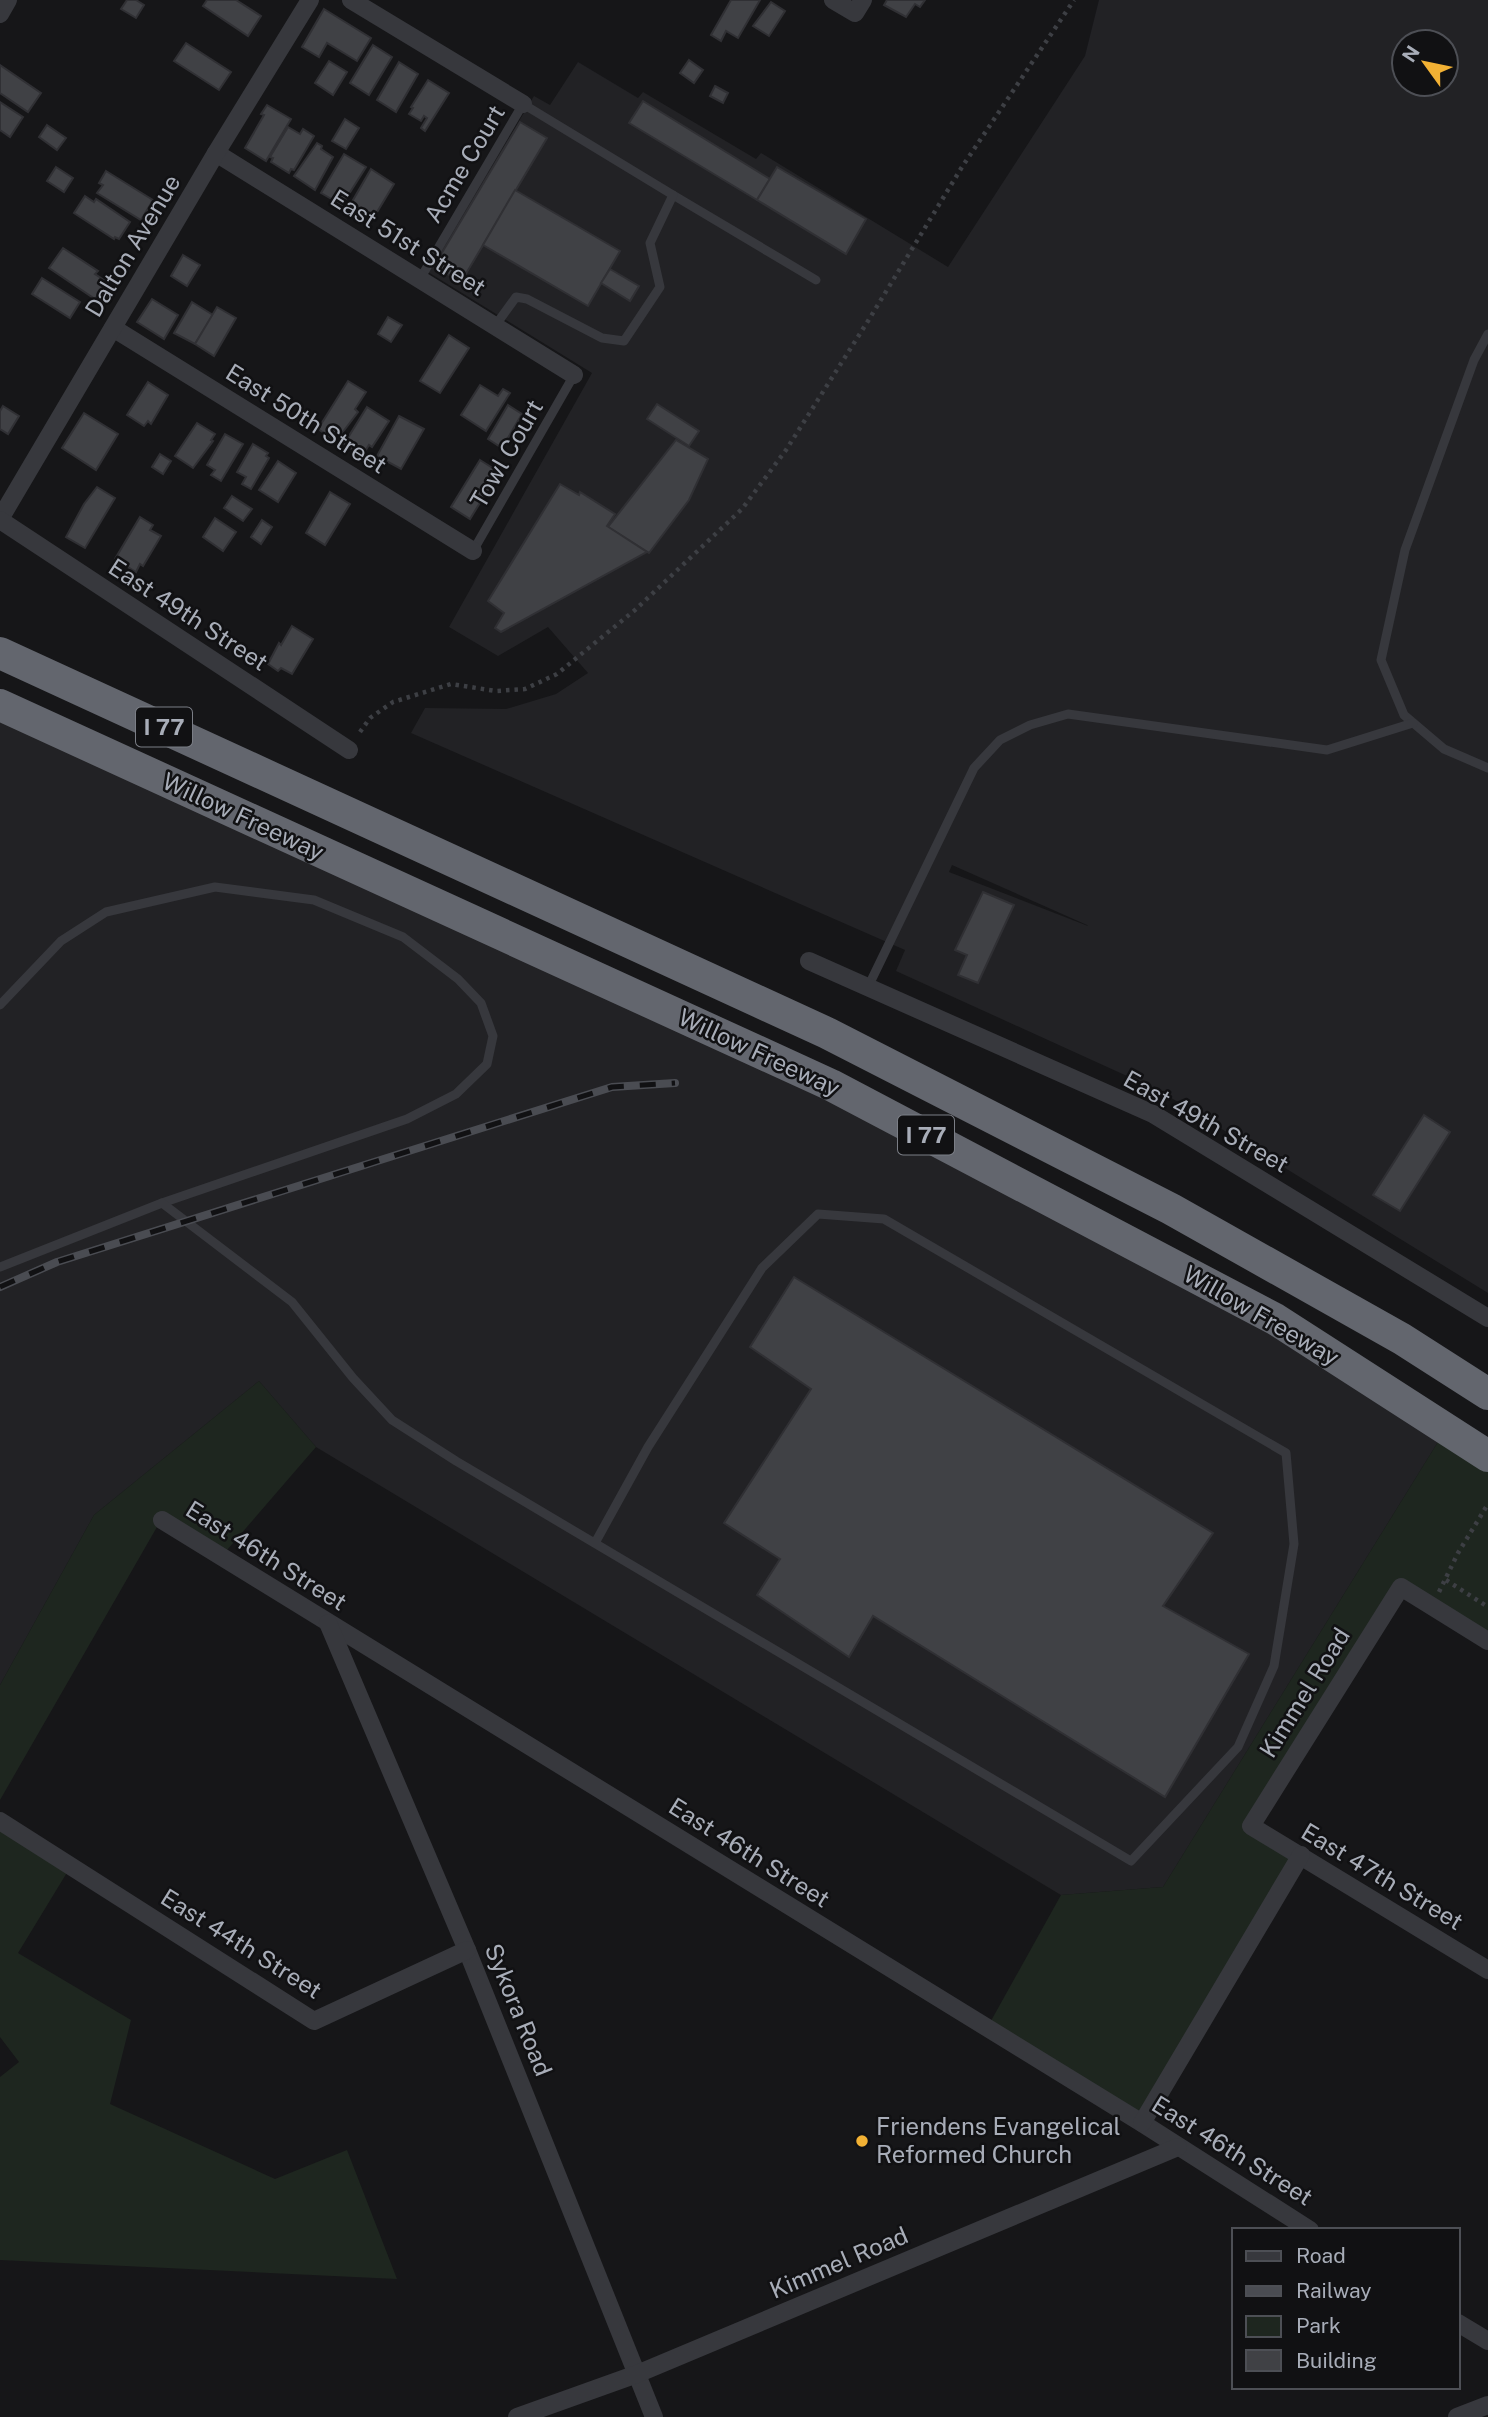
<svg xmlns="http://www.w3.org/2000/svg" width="1488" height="2417" font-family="'Public Sans',sans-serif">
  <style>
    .built { fill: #222225; fill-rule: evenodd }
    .green { fill: #1e261f }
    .building { fill: #404145; stroke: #303034; stroke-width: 2 }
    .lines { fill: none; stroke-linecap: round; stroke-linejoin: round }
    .path { stroke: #3d3f44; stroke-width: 4.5; stroke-dasharray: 3.5 5; stroke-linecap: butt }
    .lane { stroke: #37383d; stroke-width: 9 }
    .street { stroke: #37383d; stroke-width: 18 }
    .highway { stroke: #63666e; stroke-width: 32 }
    .rail-casing { stroke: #4a4c52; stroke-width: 8 }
    .rail { stroke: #111113; stroke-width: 5; stroke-dasharray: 16; stroke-linecap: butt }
    .poi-dot { fill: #f2b134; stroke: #111113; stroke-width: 2.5 }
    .labels { text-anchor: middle; stroke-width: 5; stroke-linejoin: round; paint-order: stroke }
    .shield { fill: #111113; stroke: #7b7e86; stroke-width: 2 }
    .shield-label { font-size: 23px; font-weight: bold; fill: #a8adb8 }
    .street-label { font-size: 24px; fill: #a8adb8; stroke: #111113 }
    .poi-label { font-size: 24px; fill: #a8adb8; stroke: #111113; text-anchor: start }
  </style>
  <rect width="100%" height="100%" fill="#161618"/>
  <g class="built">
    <path d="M 1099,0 L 1488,0 L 1488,1293 L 1160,1091 L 896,971 L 905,950 L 411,733 L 425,708 L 506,709 L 556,694 L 588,673 L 548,627 L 498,656 L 449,627 L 592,373 L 428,272 L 534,96 L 550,105 L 578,62 L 638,98 L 643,92 L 756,159 L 761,153 L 948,267 L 1085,56 ZM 1404,42 L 1446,42 L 1446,84 L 1404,84 ZM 952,865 L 1087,925 L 1088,926 L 949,872 Z"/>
    <path d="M 0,705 L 831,1085 L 1446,1429 L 1163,1887 L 1061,1895 L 316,1447 L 259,1381 L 94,1515 L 0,1685 Z"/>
  </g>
  <g class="green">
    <path d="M 259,1381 L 316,1447 L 221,1557 L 161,1520 L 0,1800 L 0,1685 L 94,1515 Z"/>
    <path d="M 1446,1429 L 1488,1456 L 1488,1641 L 1401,1588 L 1251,1825 L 1301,1855 L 1142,2123 L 987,2028 L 1061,1895 L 1163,1887 Z"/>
    <path d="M 0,1821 L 71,1866 L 18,1953 L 131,2020 L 110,2104 L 275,2179 L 347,2150 L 397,2279 L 0,2260 L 0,2077 L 19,2062 L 0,2037 Z"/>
  </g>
  <g class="building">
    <path d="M 127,0 L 136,0 L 144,5 L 136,18 L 121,9 Z"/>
    <path d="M 207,0 L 236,0 L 261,16 L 248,36 L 203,6 Z"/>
    <path d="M 731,0 L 760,0 L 738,38 L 726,31 L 721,41 L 711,35 Z"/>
    <path d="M 887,0 L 925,0 L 920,7 L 915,4 L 906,17 L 884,5 Z"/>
    <path d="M 771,2 L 785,11 L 769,36 L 753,26 Z"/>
    <path d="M 324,9 L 371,38 L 357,61 L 327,43 L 319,57 L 302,47 Z"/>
    <path d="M 186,43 L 231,72 L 219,90 L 174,61 Z"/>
    <path d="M 373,45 L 392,57 L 369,95 L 350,83 Z"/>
    <path d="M 689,60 L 703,70 L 694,83 L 680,73 Z"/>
    <path d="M 329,61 L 347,72 L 333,95 L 315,83 Z"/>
    <path d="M 399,62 L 418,74 L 396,112 L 377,100 Z"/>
    <path d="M 0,65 L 41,93 L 28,112 L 0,93 Z"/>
    <path d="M 428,80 L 449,93 L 425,131 L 421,128 L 427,118 L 424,116 L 421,121 L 409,114 L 413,108 L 411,107 Z"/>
    <path d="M 715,86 L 728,93 L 723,103 L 710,96 Z"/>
    <path d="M 643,101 L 770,179 L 757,200 L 629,123 Z"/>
    <path d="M 0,102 L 23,117 L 10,137 L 0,130 Z"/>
    <path d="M 267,105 L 291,119 L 266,161 L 245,148 L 264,115 L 261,114 Z"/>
    <path d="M 345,119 L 359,128 L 346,149 L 332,141 Z"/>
    <path d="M 520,122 L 547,138 L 461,282 L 434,266 Z"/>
    <path d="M 47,125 L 66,138 L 57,150 L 39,137 Z"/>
    <path d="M 288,127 L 300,134 L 303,129 L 314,136 L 294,170 L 291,169 L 289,173 L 271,162 L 273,158 L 270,157 Z"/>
    <path d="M 317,143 L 322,146 L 321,149 L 333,157 L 315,190 L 294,176 Z"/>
    <path d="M 344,154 L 366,167 L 342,205 L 321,193 Z"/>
    <path d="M 56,167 L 73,178 L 64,192 L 47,181 Z"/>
    <path d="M 777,167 L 866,219 L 846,254 L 757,200 Z"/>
    <path d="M 371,169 L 394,184 L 374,217 L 366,212 L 364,216 L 349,207 Z"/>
    <path d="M 106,171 L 153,200 L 141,220 L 97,193 L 103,185 L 99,183 Z"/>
    <path d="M 515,190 L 620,251 L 588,306 L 483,245 Z"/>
    <path d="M 85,196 L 94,202 L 96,199 L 130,222 L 119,239 L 115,237 L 114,239 L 74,213 Z"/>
    <path d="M 63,248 L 98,271 L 95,274 L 107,282 L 95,299 L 49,268 Z"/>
    <path d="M 183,255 L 200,265 L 187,286 L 171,276 Z"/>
    <path d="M 610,269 L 639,286 L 630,301 L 601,283 Z"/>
    <path d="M 42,278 L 80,302 L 70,318 L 32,294 Z"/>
    <path d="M 152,299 L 178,315 L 164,339 L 137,322 Z"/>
    <path d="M 192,302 L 213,315 L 195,344 L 174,333 Z"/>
    <path d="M 217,307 L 236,318 L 214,356 L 195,344 Z"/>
    <path d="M 388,317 L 402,325 L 391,342 L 378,334 Z"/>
    <path d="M 449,335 L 469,348 L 440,393 L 420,381 Z"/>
    <path d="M 348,381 L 366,392 L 355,409 L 358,412 L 336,441 L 318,429 Z"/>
    <path d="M 148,382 L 168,395 L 151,424 L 148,421 L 144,426 L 127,415 Z"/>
    <path d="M 480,385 L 498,396 L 503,389 L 510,393 L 486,431 L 461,415 Z"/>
    <path d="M 657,404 L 699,431 L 689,446 L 647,419 Z"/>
    <path d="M 508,405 L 522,414 L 502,448 L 488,439 Z"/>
    <path d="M 3,406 L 19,416 L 8,434 L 0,429 L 0,411 Z"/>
    <path d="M 367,407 L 389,421 L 372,447 L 369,445 L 362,456 L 344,444 Z"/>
    <path d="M 84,413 L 118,434 L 96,470 L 62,448 Z"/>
    <path d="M 399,416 L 424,429 L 401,469 L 377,456 Z"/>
    <path d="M 197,423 L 215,434 L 211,440 L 213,441 L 193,468 L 175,456 Z"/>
    <path d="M 225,434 L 243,444 L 221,481 L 211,475 L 215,470 L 207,465 Z"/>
    <path d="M 676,440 L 708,459 L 689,500 L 649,553 L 608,527 Z"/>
    <path d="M 253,444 L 268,453 L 266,456 L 269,458 L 251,489 L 242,484 L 246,477 L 237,472 Z"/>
    <path d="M 160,454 L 171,461 L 163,474 L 152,467 Z"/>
    <path d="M 480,460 L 499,472 L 470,519 L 451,507 Z"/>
    <path d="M 278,461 L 296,473 L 278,502 L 259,490 Z"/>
    <path d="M 560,484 L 579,495 L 580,492 L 615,514 L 607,526 L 647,552 L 501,632 L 495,628 L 504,613 L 488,601 Z"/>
    <path d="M 97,487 L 115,498 L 85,548 L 66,537 L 84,504 Z"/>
    <path d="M 330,492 L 350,504 L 325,545 L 306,533 Z"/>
    <path d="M 232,496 L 252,509 L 243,521 L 224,508 Z"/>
    <path d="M 140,517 L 153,525 L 150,530 L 161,536 L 143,566 L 140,564 L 136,572 L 115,559 Z"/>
    <path d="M 215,518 L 236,532 L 223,551 L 203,537 Z"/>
    <path d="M 262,520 L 272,527 L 261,544 L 251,537 Z"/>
    <path d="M 292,626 L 313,639 L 292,674 L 281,668 L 278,671 L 268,664 L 279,643 L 281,645 Z"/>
    <path d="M 983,892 L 1014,905 L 978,983 L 958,975 L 967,955 L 955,950 Z"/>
    <path d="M 1424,1115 L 1450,1132 L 1400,1211 L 1373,1195 Z"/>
    <path d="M 794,1277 L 1213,1533 L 1163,1606 L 1249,1654 L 1165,1797 L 873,1616 L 849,1657 L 757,1595 L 780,1559 L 724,1523 L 811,1389 L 750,1347 Z"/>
  </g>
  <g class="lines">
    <g class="path">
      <path d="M 360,732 L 370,718 L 393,702 L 451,684 L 496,691 L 525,689 L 557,674 L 635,610 L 742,509 L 786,450 L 868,321 L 962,167 L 1074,0"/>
      <path d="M 1446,1580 L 1488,1607"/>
      <path d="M 1439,1592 L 1458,1553 L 1488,1504"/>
    </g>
    <g class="lane">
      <path d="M 673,195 L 816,280"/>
      <path d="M 420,279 L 523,104 L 673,195 L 650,243 L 660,287 L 624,341 L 602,338 L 527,299 L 516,297 L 495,326"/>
      <path d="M 1488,334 L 1474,360 L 1405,550 L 1381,660 L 1404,715 L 1444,749 L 1488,768"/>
      <path d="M 473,551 L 574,375"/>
      <path d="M 868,987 L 974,768 L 1000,740 L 1030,725 L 1068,714 L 1327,750 L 1413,723"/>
      <path d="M 0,1005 L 61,941 L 106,912 L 215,887 L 314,900 L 403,937 L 458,979 L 481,1003 L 493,1036 L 487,1064 L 456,1094 L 407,1119 L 162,1203"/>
      <path d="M 0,1267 L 162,1203 L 292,1302 L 353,1378 L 392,1420 L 456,1461 L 1131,1861 L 1238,1747 L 1274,1666 L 1294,1544 L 1286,1453 L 884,1219 L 818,1214 L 762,1268 L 648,1447 L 595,1543"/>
    </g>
    <g class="street">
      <path d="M 351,0 L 523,104"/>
      <path d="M 833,0 L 855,13 L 863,0"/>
      <path d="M 0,14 L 8,0"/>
      <path d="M 216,153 L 574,375"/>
      <path d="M 113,328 L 473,551"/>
      <path d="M 0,519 L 216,153 L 310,0"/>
      <path d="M 0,520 L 349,750"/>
      <path d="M 809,961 L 1153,1114 L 1488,1318"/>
      <path d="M 162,1520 L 1142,2123 L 1310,2230"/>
      <path d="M 328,1623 L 467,1950 L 654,2417"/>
      <path d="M 1488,1641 L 1401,1587 L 1251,1826 L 1488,1970"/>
      <path d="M 0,1821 L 314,2021 L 467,1950"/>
      <path d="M 1142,2123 L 1301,1855"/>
      <path d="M 1458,2323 L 1488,2341"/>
      <path d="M 517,2417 L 637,2374 L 1178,2147"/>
      <path d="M 1457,2417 L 1488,2405"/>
    </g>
    <g class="highway">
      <path d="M 0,653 L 827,1033 L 1171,1209 L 1402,1339 L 1488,1394"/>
      <path d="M 0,705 L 831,1085 L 1275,1319 L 1488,1456"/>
    </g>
    <g class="rail-casing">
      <path id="rail" d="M 0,1287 L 57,1262 L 612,1087 L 675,1083"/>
    </g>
    <use href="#rail" class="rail"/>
  </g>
  <circle class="poi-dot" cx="862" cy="2141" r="7"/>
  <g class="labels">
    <g class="shield">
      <rect x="136" y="707.5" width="56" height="39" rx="5"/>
      <rect x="898" y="1115.5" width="56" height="39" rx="5"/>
    </g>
    <g class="shield-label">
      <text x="164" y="735">I 77</text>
      <text x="926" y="1143">I 77</text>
    </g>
    <g class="street-label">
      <text transform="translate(465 164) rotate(-59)" y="8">Acme Court</text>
      <text transform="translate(408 243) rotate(32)" y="8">East 51st Street</text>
      <text transform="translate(133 246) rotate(-59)" y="8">Dalton Avenue</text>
      <text transform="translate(306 419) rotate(32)" y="8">East 50th Street</text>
      <text transform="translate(507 454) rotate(-60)" y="8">Towl Court</text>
      <text transform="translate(188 615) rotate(33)" y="8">East 49th Street</text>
      <text transform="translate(243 817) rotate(25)" y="8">Willow Freeway</text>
      <text transform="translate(759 1053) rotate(25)" y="8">Willow Freeway</text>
      <text transform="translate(1206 1122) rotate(29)" y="8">East 49th Street</text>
      <text transform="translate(1261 1316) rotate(30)" y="8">Willow Freeway</text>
      <text transform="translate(266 1556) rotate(32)" y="8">East 46th Street</text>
      <text transform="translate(1305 1693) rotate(-58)" y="8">Kimmel Road</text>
      <text transform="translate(749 1853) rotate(32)" y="8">East 46th Street</text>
      <text transform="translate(1382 1877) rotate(31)" y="8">East 47th Street</text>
      <text transform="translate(241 1944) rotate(32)" y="8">East 44th Street</text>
      <text transform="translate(518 2010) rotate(68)" y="8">Sykora Road</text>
      <text transform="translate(1232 2151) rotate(32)" y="8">East 46th Street</text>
      <text transform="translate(839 2263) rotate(-23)" y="8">Kimmel Road</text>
    </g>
    <g class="poi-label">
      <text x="876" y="2135">Friendens Evangelical<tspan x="876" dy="28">Reformed Church</tspan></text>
    </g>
  </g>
  <rect x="1232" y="2228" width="228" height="161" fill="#111113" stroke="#4d4f55" stroke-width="2"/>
  <rect x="1246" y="2251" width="35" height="10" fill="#37383d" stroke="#4d4f55" stroke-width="2"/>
  <text x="1296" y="2263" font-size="21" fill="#a8adb8">Road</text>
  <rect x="1246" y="2286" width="35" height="10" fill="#4a4c52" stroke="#4d4f55" stroke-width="2"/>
  <text x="1296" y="2298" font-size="21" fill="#a8adb8">Railway</text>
  <rect x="1246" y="2316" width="35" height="21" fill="#1e261f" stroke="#4d4f55" stroke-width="2"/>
  <text x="1296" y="2333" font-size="21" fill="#a8adb8">Park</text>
  <rect x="1246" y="2350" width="35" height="21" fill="#404145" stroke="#4d4f55" stroke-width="2"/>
  <text x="1296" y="2368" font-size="21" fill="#a8adb8">Building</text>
  <g transform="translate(1425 63) rotate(303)"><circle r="33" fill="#111113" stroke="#4d4f55" stroke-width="2"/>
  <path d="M0-5L12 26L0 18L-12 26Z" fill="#f2b134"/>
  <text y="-10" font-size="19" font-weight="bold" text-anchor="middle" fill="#a8adb8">N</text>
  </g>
</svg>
